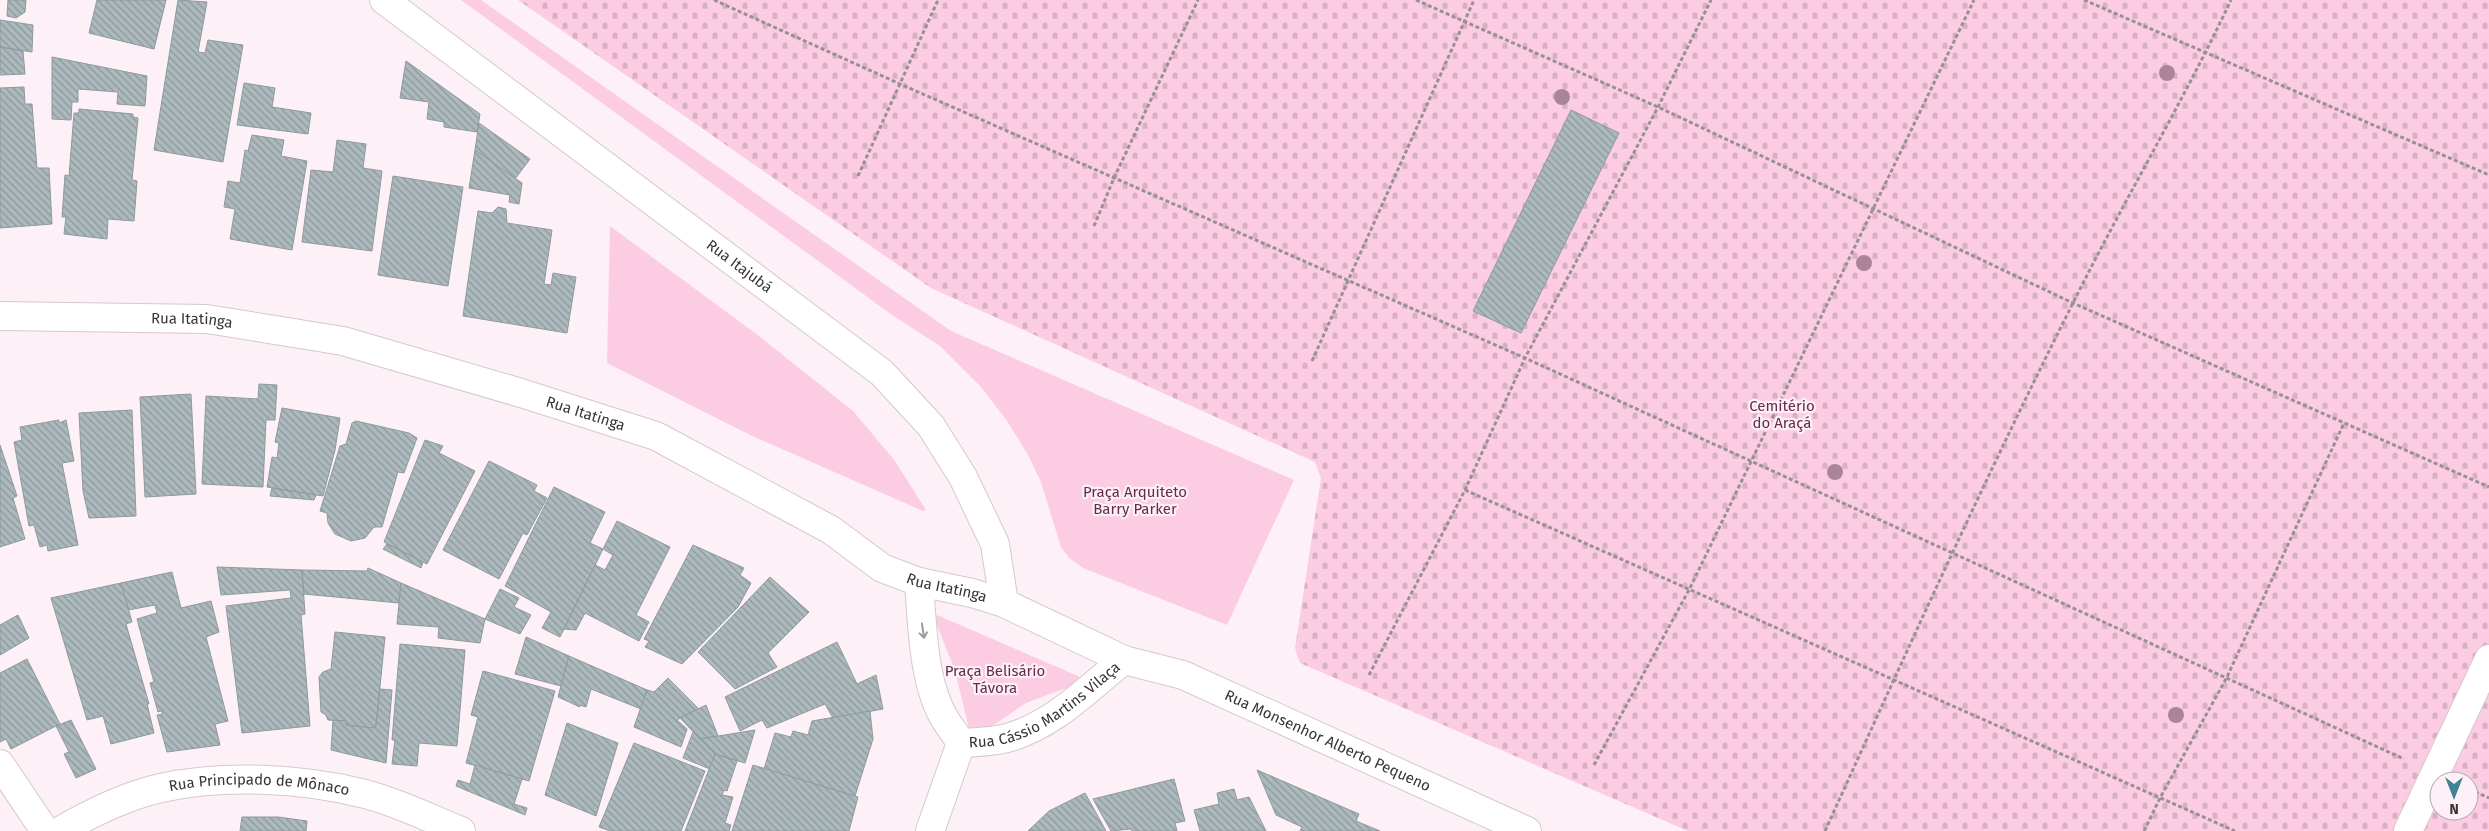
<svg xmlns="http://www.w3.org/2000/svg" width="2489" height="831" font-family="'Fira Sans',sans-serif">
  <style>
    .green { fill: #fccce3 }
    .cemetery { fill: url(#cemetery-stones); fill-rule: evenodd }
    .building { fill: url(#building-back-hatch); stroke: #8d9a9e }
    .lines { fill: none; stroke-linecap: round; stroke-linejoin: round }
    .minor-casing { stroke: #d5c9ce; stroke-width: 30 }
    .path { stroke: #999094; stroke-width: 3; stroke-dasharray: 4 2.5; stroke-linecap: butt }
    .minor { stroke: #fff; stroke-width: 28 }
    .tree { fill: #aa8498 }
    .oneway { stroke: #9c9a9a }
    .labels { text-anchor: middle; stroke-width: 4.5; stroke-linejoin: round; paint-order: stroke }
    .street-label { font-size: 15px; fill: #393436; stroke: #fdf0f6 }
    .park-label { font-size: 15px; fill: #662b4c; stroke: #fdf0f6 }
  </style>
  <defs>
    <pattern id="cemetery-stones" width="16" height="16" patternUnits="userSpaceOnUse" patternTransform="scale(1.25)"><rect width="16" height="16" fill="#fccce3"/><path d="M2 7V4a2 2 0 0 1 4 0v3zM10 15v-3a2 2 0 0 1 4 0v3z" fill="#d9b0c3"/></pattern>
    <pattern id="building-back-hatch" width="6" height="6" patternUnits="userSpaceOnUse" patternTransform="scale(1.25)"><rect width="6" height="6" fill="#acb9bd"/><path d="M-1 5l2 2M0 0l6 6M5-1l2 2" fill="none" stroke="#8d979a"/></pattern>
  </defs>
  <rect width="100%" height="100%" fill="#fdf0f6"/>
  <g class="green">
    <path d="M 461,0 L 481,0 L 951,331 L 1294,480 L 1227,625 L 1083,568 L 1069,558 L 1061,547 L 1041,482 L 1027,453 L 1007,421 L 981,387 L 940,346 L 892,315 Z"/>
    <path d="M 610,226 L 759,336 L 853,411 L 895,461 L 926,510 L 923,511 L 750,435 L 607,363 Z"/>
    <path d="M 937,615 L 1078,676 L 1082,682 L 1026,703 L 976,737 L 970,733 L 955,671 L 935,620 Z"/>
  </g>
  <path class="cemetery" d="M 518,0 L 2489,0 L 2489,831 L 1688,831 L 1300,663 L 1295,648 L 1321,478 L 1315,462 L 931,288 ZM 2439,781 L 2469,781 L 2469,811 L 2439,811 Z"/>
  <g class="building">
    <path d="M 8,0 L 26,0 L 25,12 L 16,18 L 7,16 Z"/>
    <path d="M 97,0 L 166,0 L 154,49 L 89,33 Z"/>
    <path d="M 178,0 L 207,2 L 198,52 L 205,53 L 208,40 L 243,45 L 223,162 L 154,150 Z"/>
    <path d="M 0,20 L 33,25 L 32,52 L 0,47 Z"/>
    <path d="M 0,47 L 23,51 L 25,74 L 0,75 Z"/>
    <path d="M 52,57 L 147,76 L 145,106 L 117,104 L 118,92 L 78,89 L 78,102 L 72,102 L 71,120 L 52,119 Z"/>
    <path d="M 406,61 L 480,114 L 477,132 L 444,127 L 444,122 L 427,119 L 429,102 L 400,98 Z"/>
    <path d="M 244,83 L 275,88 L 272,107 L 311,113 L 308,134 L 237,125 Z"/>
    <path d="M 24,87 L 25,104 L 32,104 L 37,168 L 49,168 L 52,224 L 0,228 L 0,88 Z"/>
    <path d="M 79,109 L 133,114 L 133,117 L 138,118 L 132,180 L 137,181 L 134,221 L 108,219 L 107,239 L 64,234 L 66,217 L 62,217 L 65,175 L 69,176 L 74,113 L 79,113 Z"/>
    <path d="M 1571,110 L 1619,133 L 1521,333 L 1473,311 Z"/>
    <path d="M 479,123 L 530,159 L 515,179 L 475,150 Z"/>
    <path d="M 252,135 L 284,140 L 281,156 L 307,161 L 292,250 L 230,239 L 235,209 L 224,207 L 228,181 L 240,183 L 245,150 L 248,151 Z"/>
    <path d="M 337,140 L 366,144 L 363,168 L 382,171 L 372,251 L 302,242 L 311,170 L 333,172 Z"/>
    <path d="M 475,150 L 522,183 L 519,204 L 509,202 L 510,195 L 469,188 Z"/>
    <path d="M 393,176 L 463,187 L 448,286 L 378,275 Z"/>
    <path d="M 498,207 L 506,209 L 507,223 L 552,230 L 544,284 L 551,285 L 553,273 L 576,277 L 567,333 L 463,316 L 478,211 L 492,213 Z"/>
    <path d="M 259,384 L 277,385 L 275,420 L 266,420 L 263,487 L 202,484 L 206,396 L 258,399 Z"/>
    <path d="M 191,394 L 196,494 L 145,497 L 140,397 Z"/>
    <path d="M 282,408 L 340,418 L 335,450 L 323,496 L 267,487 L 272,457 L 277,458 L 279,443 L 275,442 Z"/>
    <path d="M 132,410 L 136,516 L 89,518 L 83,491 L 79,413 Z"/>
    <path d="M 59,420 L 59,423 L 66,420 L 74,461 L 62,463 L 78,545 L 48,551 L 47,545 L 40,547 L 34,525 L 29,526 L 14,442 L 22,440 L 20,427 Z"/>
    <path d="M 356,421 L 409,433 L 417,438 L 404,473 L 398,472 L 397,475 L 382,527 L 374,527 L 365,538 L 351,541 L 335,534 L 328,523 L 327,513 L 320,511 L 340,446 L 346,444 L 352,423 Z"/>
    <path d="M 425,440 L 443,446 L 439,453 L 475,471 L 427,564 L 384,542 Z"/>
    <path d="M 0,445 L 17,496 L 13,498 L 25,539 L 0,547 Z"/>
    <path d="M 489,461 L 537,485 L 534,491 L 547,498 L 527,535 L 523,533 L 499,579 L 443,550 Z"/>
    <path d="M 554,487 L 605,512 L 590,543 L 603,549 L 560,637 L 542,628 L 551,612 L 505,586 Z"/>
    <path d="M 272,488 L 316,495 L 314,500 L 270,496 Z"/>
    <path d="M 617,521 L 670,547 L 636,615 L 649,622 L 639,641 L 585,613 L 576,630 L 564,629 L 595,565 L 605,570 L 613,555 L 603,549 Z"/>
    <path d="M 387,544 L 423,562 L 421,568 L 383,549 Z"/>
    <path d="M 693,545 L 744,568 L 740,575 L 751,583 L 738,607 L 682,664 L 645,647 L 649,641 L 644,639 Z"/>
    <path d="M 217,567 L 302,570 L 305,614 L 301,615 L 310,726 L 242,733 L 226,606 L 291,598 L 290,590 L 221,595 Z"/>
    <path d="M 368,568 L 401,583 L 399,603 L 304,594 L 302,570 L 367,571 Z"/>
    <path d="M 172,572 L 181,608 L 211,601 L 219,632 L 206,637 L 228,721 L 215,724 L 220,745 L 167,752 L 157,715 L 163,714 L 161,711 L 158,712 L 150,683 L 154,682 L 137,619 L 157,613 L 155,605 L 128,610 L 121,583 Z"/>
    <path d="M 770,577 L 809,612 L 768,653 L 777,667 L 735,689 L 698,652 Z"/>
    <path d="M 121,583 L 132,622 L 126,624 L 149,704 L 147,704 L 154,733 L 111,744 L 103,716 L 87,720 L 51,598 Z"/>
    <path d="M 401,583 L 485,619 L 480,643 L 438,638 L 439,627 L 397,624 Z"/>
    <path d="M 500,589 L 519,598 L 514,607 L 531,615 L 520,634 L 485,619 Z"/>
    <path d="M 18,615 L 29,638 L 0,655 L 0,625 Z"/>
    <path d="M 335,632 L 385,637 L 376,726 L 373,728 L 346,725 L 346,721 L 328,720 L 326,715 L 321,712 L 319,677 L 323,672 L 331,669 Z"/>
    <path d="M 526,637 L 569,656 L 561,686 L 515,674 Z"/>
    <path d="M 837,642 L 857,684 L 876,675 L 883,709 L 833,718 L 825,704 L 767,728 L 762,720 L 740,731 L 725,697 Z"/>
    <path d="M 400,644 L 465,650 L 457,746 L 419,743 L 417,766 L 392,764 L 395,740 L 392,740 Z"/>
    <path d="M 569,656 L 647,690 L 641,709 L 591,689 L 586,707 L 580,705 L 580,707 L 558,697 Z"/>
    <path d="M 27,659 L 60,724 L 11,749 L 6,739 L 0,742 L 0,673 Z"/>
    <path d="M 483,671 L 555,691 L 529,781 L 466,763 L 478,717 L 471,715 Z"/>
    <path d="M 668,678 L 699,709 L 680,718 L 654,692 Z"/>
    <path d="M 380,689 L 392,690 L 386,763 L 331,750 L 333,720 L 346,721 L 346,725 L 373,728 L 376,726 Z"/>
    <path d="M 647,690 L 654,692 L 680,718 L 677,720 L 687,729 L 681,747 L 634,727 Z"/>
    <path d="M 706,705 L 718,736 L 700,739 L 680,718 Z"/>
    <path d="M 870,711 L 873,739 L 855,796 L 764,769 L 775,733 L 791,737 L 793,731 L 808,735 L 812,721 Z"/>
    <path d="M 71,720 L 96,769 L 76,778 L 64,754 L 69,752 L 56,726 Z"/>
    <path d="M 567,723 L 618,743 L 596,816 L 545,795 Z"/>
    <path d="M 755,730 L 745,763 L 715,754 L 700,739 Z"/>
    <path d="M 693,732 L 715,754 L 710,769 L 683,758 Z"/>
    <path d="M 634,743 L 705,771 L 681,831 L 610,831 L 599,827 Z"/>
    <path d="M 715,754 L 737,761 L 727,791 L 724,790 L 722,795 L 733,797 L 725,823 L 731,825 L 729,831 L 685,831 Z"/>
    <path d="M 475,765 L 522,779 L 514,804 L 527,808 L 525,815 L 456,786 L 458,780 L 470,784 Z"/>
    <path d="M 753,765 L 858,797 L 849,831 L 732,831 Z"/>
    <path d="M 1257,770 L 1359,814 L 1356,821 L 1380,831 L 1300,831 L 1302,827 L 1276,815 Z"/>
    <path d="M 1174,779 L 1185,821 L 1175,823 L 1177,831 L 1132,831 L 1131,829 L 1111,831 L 1093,799 Z"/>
    <path d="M 1234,789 L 1237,800 L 1249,797 L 1266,831 L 1200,831 L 1194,810 L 1219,804 L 1217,793 Z"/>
    <path d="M 1085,793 L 1106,831 L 1028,831 L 1049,811 Z"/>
    <path d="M 242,817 L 278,817 L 307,821 L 306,831 L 240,831 Z"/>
  </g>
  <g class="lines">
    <g class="minor-casing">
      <g id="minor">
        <path id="s1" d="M 384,0 L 882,373 L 931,426 L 963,477 L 995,544 L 1004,603"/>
        <path id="s2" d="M 0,316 L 207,319 L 343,341 L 521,393 L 656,436 L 831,530 L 882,568 L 919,582 L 972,593 L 1004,603 L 1124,660 L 1183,675 L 1527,831"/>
        <path d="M 919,582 C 922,622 923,678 942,714 C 947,724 955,733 961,743"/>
        <path id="s3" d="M 961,743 C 976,742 992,742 1007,738 C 1054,725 1087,689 1124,660"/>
        <path d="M 0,764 L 45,831"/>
        <path id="s4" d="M 60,831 C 91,813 125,796 161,788 C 223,774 303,778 365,794 C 397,802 429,818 461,831"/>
        <path d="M 930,831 L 961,743"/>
        <path d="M 2408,831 L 2489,659"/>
      </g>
    </g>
    <g class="path">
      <path d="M 714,0 L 900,84 L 1525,358 L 2404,759"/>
      <path d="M 1416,0 L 1658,107 L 2073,303 L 2489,487"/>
      <path d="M 2084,0 L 2489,175"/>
      <path d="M 858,176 L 938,0"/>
      <path d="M 1094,226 L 1114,178 L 1198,0"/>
      <path d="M 1312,361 L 1474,0"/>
      <path d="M 1465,490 L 2235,831"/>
      <path d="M 1369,675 L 1465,490 L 1525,358 L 1658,107 L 1711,0"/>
      <path d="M 1594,765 L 1690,588 L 1974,0"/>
      <path d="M 2469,789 L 2489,798"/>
      <path d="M 1825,831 C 1905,655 1985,478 2072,305 C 2123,202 2182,104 2231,0"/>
      <path d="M 2144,831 L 2160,798 L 2227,677 L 2344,423"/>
    </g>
    <use href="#minor" class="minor"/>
  </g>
  <g class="tree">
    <circle cx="2167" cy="73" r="8"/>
    <circle cx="1562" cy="97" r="8"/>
    <circle cx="1864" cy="263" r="8"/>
    <circle cx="1835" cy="472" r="8"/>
    <circle cx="2176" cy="715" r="8"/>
  </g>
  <defs><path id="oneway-shaft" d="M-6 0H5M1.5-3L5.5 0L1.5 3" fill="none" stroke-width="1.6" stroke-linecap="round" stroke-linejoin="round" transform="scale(1.25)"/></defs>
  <use class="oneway" href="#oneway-shaft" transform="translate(923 631) rotate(82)"/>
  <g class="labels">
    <g class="street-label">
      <text dy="5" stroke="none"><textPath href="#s1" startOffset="444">Rua Itajubá</textPath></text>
      <text dy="5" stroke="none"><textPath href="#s2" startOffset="192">Rua Itatinga</textPath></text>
      <text dy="5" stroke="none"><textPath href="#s2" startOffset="598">Rua Itatinga</textPath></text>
      <text dy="5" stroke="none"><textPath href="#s2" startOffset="1002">Rua Itatinga</textPath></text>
      <text dy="5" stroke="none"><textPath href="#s3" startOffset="94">Rua Cássio Martins Vilaça</textPath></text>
      <text dy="5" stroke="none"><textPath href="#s2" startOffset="1414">Rua Monsenhor Alberto Pequeno</textPath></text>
      <text dy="5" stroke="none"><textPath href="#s4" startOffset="209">Rua Principado de Mônaco</textPath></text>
    </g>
    <g class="park-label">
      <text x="1782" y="411">Cemitério<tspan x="1782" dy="17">do Araçá</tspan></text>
      <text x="1135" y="497">Praça Arquiteto<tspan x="1135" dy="17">Barry Parker</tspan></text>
      <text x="995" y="676">Praça Belisário<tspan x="995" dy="17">Távora</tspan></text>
    </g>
  </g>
  <g transform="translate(2454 796) rotate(180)"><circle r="24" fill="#fdf0f6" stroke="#afa5a9"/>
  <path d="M0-4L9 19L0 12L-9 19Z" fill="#428295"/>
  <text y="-8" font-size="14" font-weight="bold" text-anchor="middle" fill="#393436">N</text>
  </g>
</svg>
